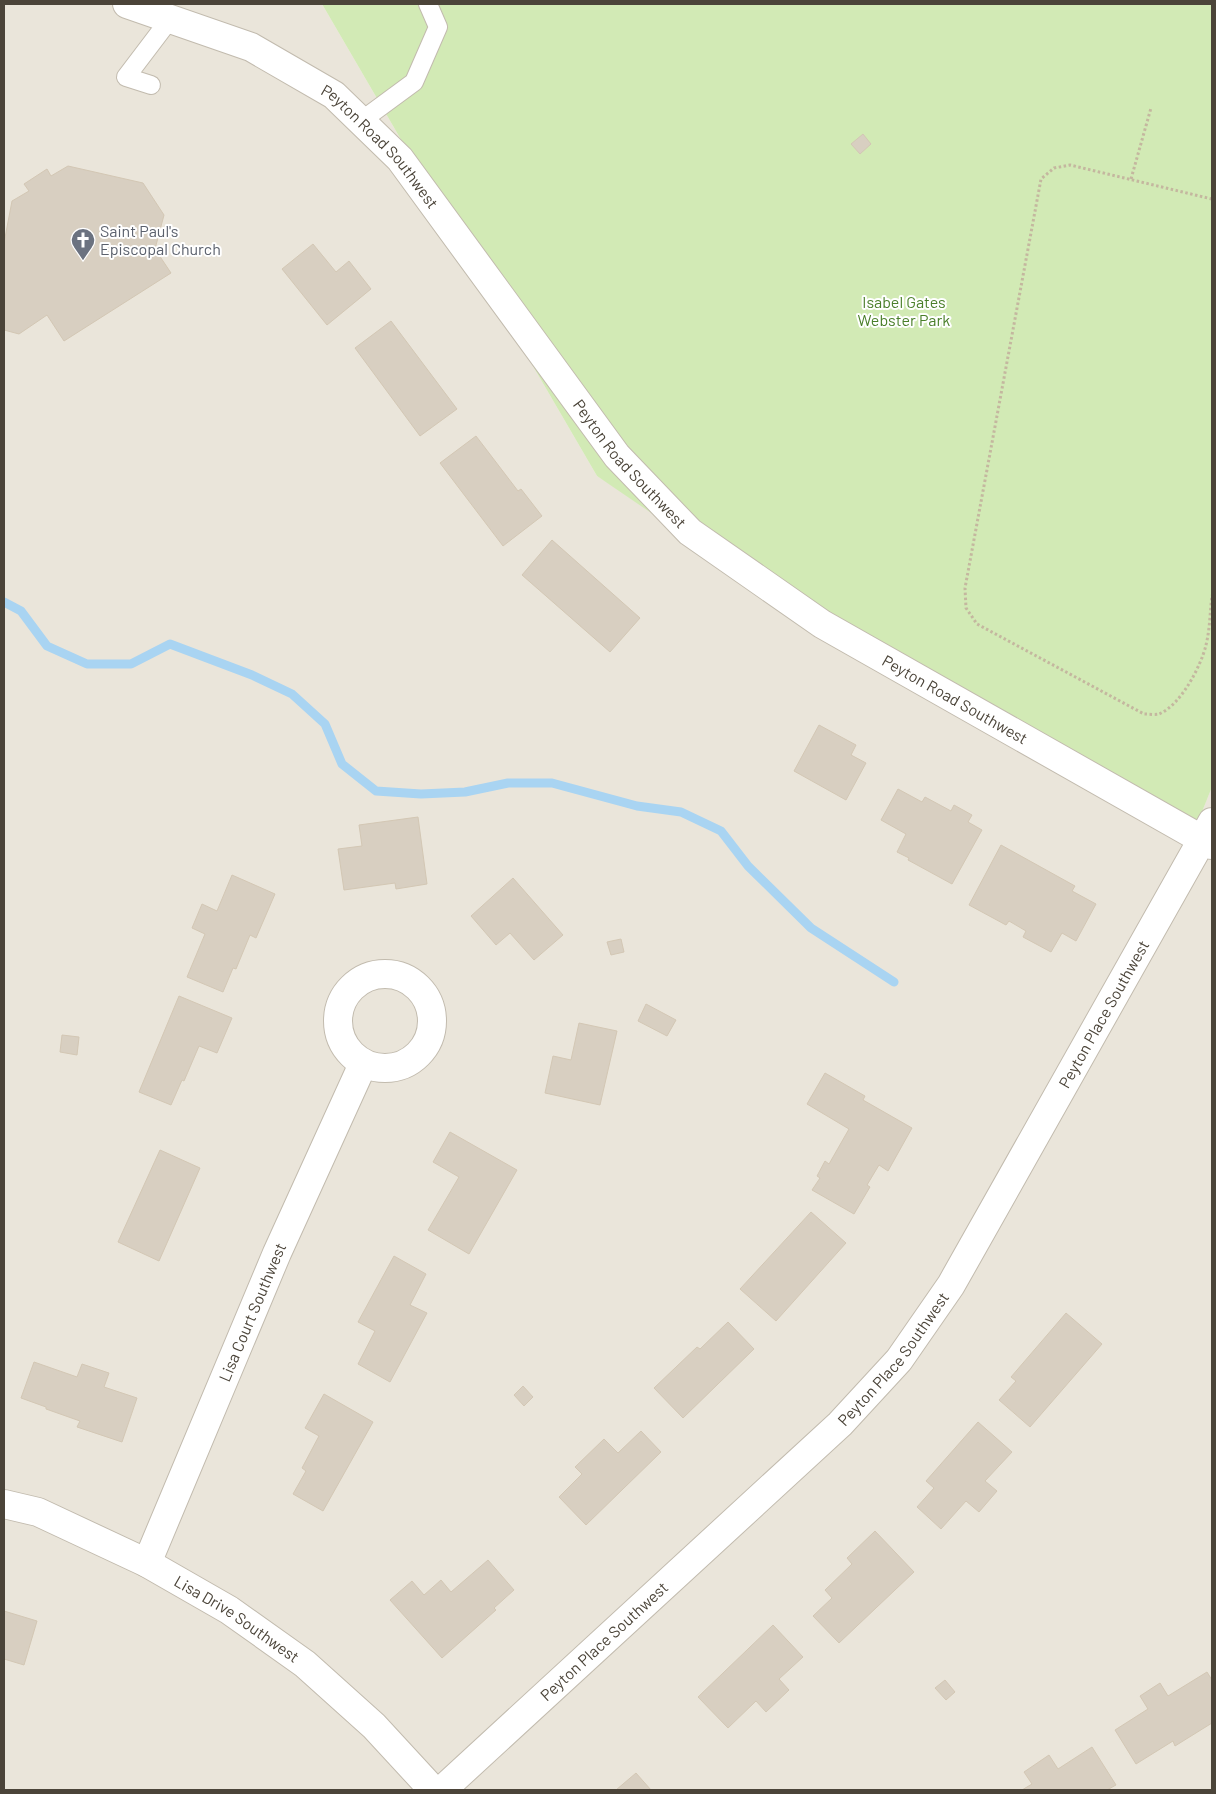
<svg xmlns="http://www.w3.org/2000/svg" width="1216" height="1794" font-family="Barlow,sans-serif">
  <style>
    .residential { fill: #eae5da }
    .green { fill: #d2eab5 }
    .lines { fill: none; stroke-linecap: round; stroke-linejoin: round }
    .stream { stroke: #a9d4f2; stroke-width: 9 }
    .building { fill: #d8cfc1; stroke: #d3c7b4 }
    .service-casing { stroke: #c2bbae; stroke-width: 20 }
    .minor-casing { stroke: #c2bbae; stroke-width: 30 }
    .tertiary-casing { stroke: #c2bbae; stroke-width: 30 }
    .path { stroke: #c4b79f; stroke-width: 3; stroke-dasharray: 2.5 2.5; stroke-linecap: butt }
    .service { stroke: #fff; stroke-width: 18 }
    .minor { stroke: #fff; stroke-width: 28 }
    .tertiary { stroke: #fff; stroke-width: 28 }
    .labels { text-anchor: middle; stroke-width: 4; stroke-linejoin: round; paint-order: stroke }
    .street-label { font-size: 16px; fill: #4b4439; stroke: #fff }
    .worship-label { font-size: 16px; fill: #5b616d; stroke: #fff; text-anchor: start }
    .park-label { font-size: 16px; fill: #4a7f2a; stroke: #fff }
  </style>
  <rect width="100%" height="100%" fill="#f6f3ec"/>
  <path class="residential" d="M 4,4 L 322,4 L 597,476 L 1191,838 L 1212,787 L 1212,1790 L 4,1790 Z"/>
  <path class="green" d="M 322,4 L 1212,4 L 1212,787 L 1191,839 L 776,598 L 597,476 Z"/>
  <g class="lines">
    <path class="stream" d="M 4,602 L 21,611 L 47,646 L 87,664 L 131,664 L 170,644 L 252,675 L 292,694 L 325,724 L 342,764 L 376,791 L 421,794 L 465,792 L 508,783 L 552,783 L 637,806 L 681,812 L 721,831 L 748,866 L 811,928 L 894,982"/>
  </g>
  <g class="building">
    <path d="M 863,134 L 871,144 L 860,154 L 851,144 Z"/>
    <path d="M 68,166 L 143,183 L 164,215 L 155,249 L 171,273 L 64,341 L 47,315 L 19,334 L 4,330 L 4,243 L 12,201 L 29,191 L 24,184 L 47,169 L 51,176 Z"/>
    <path d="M 313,244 L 336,272 L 349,261 L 371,289 L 327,325 L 282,269 Z"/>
    <path d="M 391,321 L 457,409 L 420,436 L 355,348 Z"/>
    <path d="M 476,436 L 518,491 L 521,489 L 542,516 L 503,546 L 440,463 Z"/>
    <path d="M 552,540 L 640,618 L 610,652 L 522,575 Z"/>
    <path d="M 819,725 L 856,745 L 851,755 L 866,763 L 846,800 L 794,771 Z"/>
    <path d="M 898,789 L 922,802 L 925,797 L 951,811 L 954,805 L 972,815 L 968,822 L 982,830 L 952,884 L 908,860 L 909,858 L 897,852 L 906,834 L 881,820 Z"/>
    <path d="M 418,817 L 427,884 L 396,889 L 395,883 L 344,890 L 338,849 L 362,846 L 359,825 Z"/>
    <path d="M 1001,845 L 1075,886 L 1072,891 L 1096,904 L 1076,941 L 1062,933 L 1051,952 L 1023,937 L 1026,931 L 1009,921 L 1006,925 L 969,905 Z"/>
    <path d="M 232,875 L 275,894 L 256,938 L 250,935 L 236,969 L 233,968 L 223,992 L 187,977 L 205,934 L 192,928 L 202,904 L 217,911 Z"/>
    <path d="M 513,878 L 563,935 L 534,960 L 510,933 L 496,945 L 471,916 Z"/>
    <path d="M 621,939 L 624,952 L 611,955 L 607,942 Z"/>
    <path d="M 179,996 L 232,1018 L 217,1053 L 199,1046 L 184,1081 L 182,1080 L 171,1105 L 139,1092 Z"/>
    <path d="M 646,1004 L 676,1020 L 667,1036 L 638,1021 Z"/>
    <path d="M 579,1023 L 617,1031 L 600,1105 L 545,1093 L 553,1056 L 571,1060 Z"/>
    <path d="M 62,1035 L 79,1037 L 77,1055 L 60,1052 Z"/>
    <path d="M 825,1073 L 865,1096 L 863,1100 L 912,1128 L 888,1171 L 879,1165 L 867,1185 L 870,1187 L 854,1214 L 812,1190 L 820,1178 L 817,1176 L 825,1161 L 829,1164 L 849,1129 L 807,1104 Z"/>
    <path d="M 450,1132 L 517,1170 L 469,1254 L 428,1230 L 459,1177 L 433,1162 Z"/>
    <path d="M 160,1150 L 200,1168 L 159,1261 L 118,1242 Z"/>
    <path d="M 811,1212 L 846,1243 L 776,1321 L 740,1289 Z"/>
    <path d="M 394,1256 L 426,1274 L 410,1305 L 427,1313 L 390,1382 L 358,1364 L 375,1331 L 358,1322 Z"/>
    <path d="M 1066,1313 L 1102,1344 L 1030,1427 L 999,1400 L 1016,1381 L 1011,1377 Z"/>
    <path d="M 728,1322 L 754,1349 L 683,1418 L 654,1388 L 697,1347 L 700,1349 Z"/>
    <path d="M 34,1362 L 77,1377 L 82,1364 L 109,1373 L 104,1387 L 137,1398 L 122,1442 L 77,1427 L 80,1421 L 46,1409 L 46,1407 L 21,1398 Z"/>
    <path d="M 523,1386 L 533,1397 L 524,1406 L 514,1395 Z"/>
    <path d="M 324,1394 L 373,1422 L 323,1511 L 293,1494 L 306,1471 L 302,1468 L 319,1436 L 305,1428 Z"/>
    <path d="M 978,1422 L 1012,1452 L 985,1481 L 997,1491 L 979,1512 L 966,1501 L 941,1529 L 917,1507 L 934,1488 L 926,1481 Z"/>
    <path d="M 641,1431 L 661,1452 L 586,1525 L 559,1497 L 582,1474 L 575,1467 L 604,1439 L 618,1453 Z"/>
    <path d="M 875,1531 L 914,1572 L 839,1643 L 813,1616 L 832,1598 L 825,1590 L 852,1564 L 847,1558 Z"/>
    <path d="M 488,1560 L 514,1590 L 494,1608 L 496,1610 L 442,1658 L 390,1600 L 412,1581 L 424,1595 L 441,1580 L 451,1592 Z"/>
    <path d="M 4,1611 L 37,1621 L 24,1665 L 4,1659 Z"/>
    <path d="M 773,1625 L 803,1657 L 779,1679 L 789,1690 L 766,1712 L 756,1701 L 728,1728 L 698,1697 Z"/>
    <path d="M 1207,1672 L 1212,1680 L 1212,1723 L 1175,1746 L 1173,1741 L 1136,1764 L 1115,1730 L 1148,1709 L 1140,1696 L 1160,1683 L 1168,1696 Z"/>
    <path d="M 945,1680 L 955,1692 L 946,1700 L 935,1688 Z"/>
    <path d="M 1092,1747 L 1116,1785 L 1107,1790 L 1022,1790 L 1032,1784 L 1024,1772 L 1049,1755 L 1058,1769 Z"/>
    <path d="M 636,1773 L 651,1790 L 616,1790 Z"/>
  </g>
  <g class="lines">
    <g class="service-casing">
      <g id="service">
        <path d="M 151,85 L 126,77 L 170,19"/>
        <path d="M 361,121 L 414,82 L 438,27 L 428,4"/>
      </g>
    </g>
    <g class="minor-casing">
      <g id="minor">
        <circle cx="385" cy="1021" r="47"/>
        <path id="s1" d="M 4,1504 L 38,1512 L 147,1563 L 229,1610 L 305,1664 L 374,1726 L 433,1790"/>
        <path id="s2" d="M 147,1563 L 277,1253 L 363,1064"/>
        <path id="s3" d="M 442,1790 L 840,1424 L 899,1360 L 951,1285 L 1212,822"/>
      </g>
    </g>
    <g class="tertiary-casing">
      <g id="tertiary">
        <path id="s4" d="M 127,4 L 251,47 L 334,95 L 400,159 L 617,456 L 690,532 L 822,624 L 1212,845"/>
      </g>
    </g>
    <g class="path">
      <path d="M 1131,179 L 1151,108"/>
      <path d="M 1212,199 L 1070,165 L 1054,168 L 1041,179 L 965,588 L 966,608 L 977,624 L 1144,714 C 1149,714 1155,715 1159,714 C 1181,705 1201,666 1206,645 C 1210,629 1210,611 1212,595"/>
    </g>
    <use href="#service" class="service"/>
    <use href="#minor" class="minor"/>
    <use href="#tertiary" class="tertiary"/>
  </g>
  <defs>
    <g id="church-pin" transform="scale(1.25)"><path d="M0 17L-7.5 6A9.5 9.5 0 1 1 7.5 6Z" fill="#6b7280" stroke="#fff"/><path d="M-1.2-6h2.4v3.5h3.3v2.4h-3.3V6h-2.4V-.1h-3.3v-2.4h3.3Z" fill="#fff"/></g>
  </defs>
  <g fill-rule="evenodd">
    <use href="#church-pin" x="83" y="240"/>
  </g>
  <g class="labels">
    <g class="street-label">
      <text dy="6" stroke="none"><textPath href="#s4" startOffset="296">Peyton Road Southwest</textPath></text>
      <text dy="6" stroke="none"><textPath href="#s4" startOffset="701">Peyton Road Southwest</textPath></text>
      <text dy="6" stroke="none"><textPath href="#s4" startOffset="1106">Peyton Road Southwest</textPath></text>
      <text dy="6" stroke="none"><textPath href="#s3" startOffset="1030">Peyton Place Southwest</textPath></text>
      <text dy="6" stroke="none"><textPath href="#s2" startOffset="272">Lisa Court Southwest</textPath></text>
      <text dy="6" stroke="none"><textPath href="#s3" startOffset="625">Peyton Place Southwest</textPath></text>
      <text dy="6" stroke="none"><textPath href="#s1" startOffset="261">Lisa Drive Southwest</textPath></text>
      <text dy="6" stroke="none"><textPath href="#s3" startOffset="220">Peyton Place Southwest</textPath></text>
    </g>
    <g class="worship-label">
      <text x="100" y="237">Saint Paul's<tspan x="100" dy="18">Episcopal Church</tspan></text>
    </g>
    <g class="park-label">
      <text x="904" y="308">Isabel Gates<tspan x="904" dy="18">Webster Park</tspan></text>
    </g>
  </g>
  <rect width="1216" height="1794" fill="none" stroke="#4b4439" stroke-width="10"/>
</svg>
